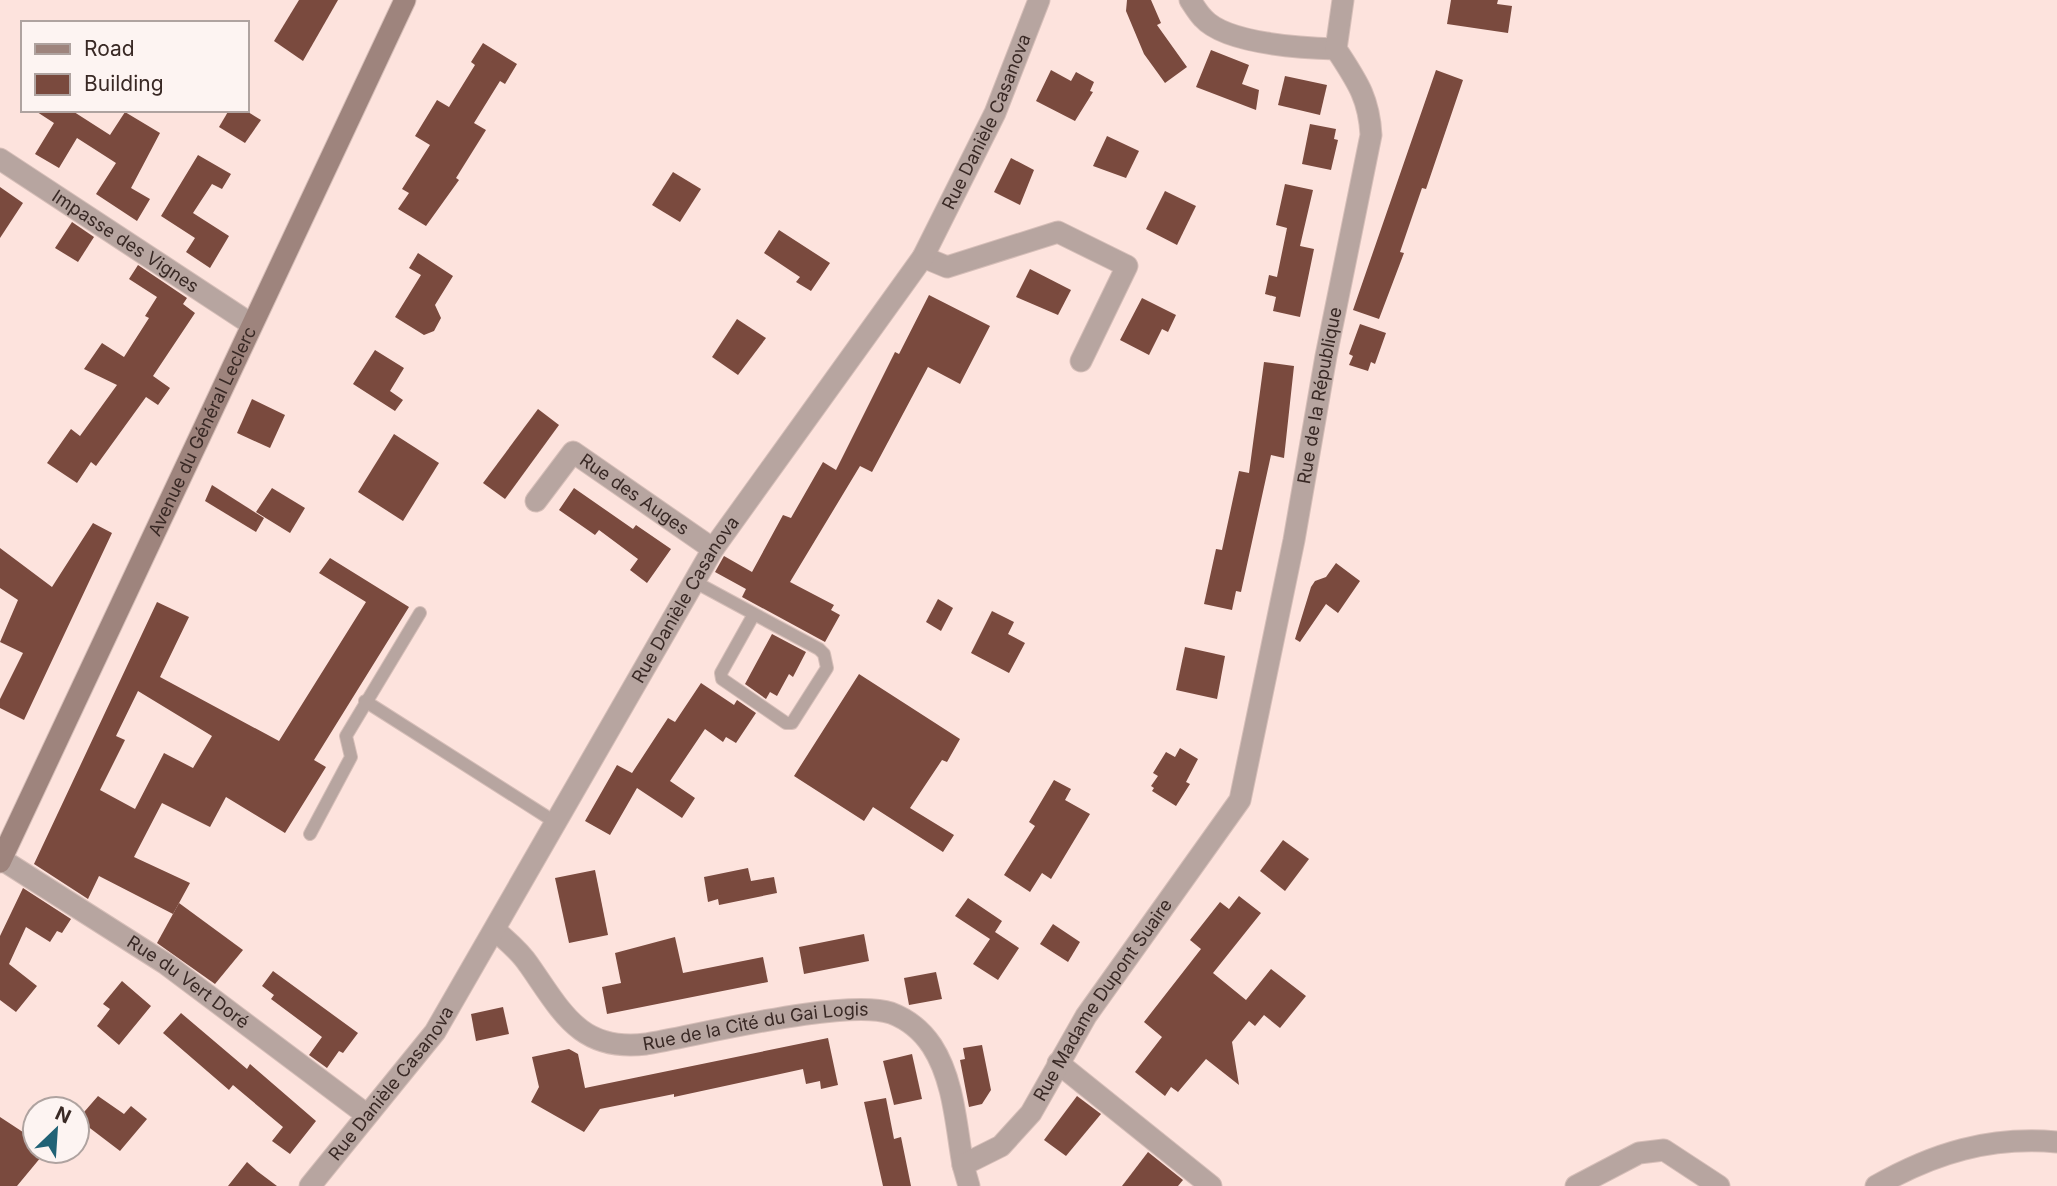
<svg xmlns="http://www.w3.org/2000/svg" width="2057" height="1186" font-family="Inter,sans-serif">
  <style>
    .building { fill: #7a4a3e; fill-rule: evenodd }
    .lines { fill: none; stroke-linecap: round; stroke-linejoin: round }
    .service-casing { stroke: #d6beb8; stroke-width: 14 }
    .minor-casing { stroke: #d6beb8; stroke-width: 23 }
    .tertiary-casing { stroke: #d6beb8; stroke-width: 23 }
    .secondary-casing { stroke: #d6beb8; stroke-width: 23 }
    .service { stroke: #b7a5a0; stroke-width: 12 }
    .minor { stroke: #b7a5a0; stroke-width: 21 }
    .tertiary { stroke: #b7a5a0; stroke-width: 21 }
    .secondary { stroke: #9e847d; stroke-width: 21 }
    .labels { text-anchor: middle; stroke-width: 7; stroke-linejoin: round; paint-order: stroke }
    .street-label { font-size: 18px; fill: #392925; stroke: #fdf4f2 }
  </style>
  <rect width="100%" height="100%" fill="#fde3dd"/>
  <g class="building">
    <path d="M 299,0 L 338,0 L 303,61 L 274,41 Z"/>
    <path d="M 1127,0 L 1151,0 L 1161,23 L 1157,25 L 1187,67 L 1165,83 L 1144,54 L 1126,11 Z"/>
    <path d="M 1451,0 L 1498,0 L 1497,4 L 1512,6 L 1508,33 L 1447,24 Z"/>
    <path d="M 483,43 L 517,64 L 505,84 L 500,81 L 474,123 L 486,130 L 456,178 L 459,180 L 426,226 L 398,209 L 409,193 L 402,189 L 430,145 L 415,136 L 437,100 L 449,107 L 475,65 L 471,62 Z"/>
    <path d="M 1211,50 L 1249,65 L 1242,84 L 1259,90 L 1256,110 L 1196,87 Z"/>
    <path d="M 1051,70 L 1071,81 L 1076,72 L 1094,82 L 1090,91 L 1093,92 L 1075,121 L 1036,101 Z"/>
    <path d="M 1436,70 L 1463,80 L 1426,189 L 1422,188 L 1400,252 L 1404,253 L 1379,319 L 1353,310 Z"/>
    <path d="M 1285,76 L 1327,85 L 1320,115 L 1278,105 Z"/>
    <path d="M 34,110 L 71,110 L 110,135 L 125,112 L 160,133 L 131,188 L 150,199 L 137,221 L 96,194 L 116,163 L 77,138 L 59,168 L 35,154 L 54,123 Z"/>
    <path d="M 229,110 L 245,110 L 261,120 L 245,143 L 219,127 Z"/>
    <path d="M 1310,124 L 1336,129 L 1334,139 L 1338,140 L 1331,170 L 1302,164 Z"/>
    <path d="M 1107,136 L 1139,151 L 1126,178 L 1093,166 Z"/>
    <path d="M 198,155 L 231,174 L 222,189 L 212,184 L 193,213 L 229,236 L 210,268 L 186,252 L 195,238 L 161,216 Z"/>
    <path d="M 1011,158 L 1034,170 L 1020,205 L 994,192 Z"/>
    <path d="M 673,172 L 701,189 L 680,222 L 652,205 Z"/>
    <path d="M 1285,184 L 1313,190 L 1300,246 L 1314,249 L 1300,317 L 1273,311 L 1276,297 L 1265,294 L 1269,275 L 1277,277 L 1287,228 L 1276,225 Z"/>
    <path d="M 0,187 L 23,203 L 0,238 Z"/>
    <path d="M 1165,191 L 1196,206 L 1177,245 L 1146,229 Z"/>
    <path d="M 72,222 L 94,237 L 78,262 L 55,248 Z"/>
    <path d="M 779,230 L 830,263 L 811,291 L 796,282 L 800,277 L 764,253 Z"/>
    <path d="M 418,253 L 453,276 L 435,305 L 441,318 L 434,331 L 424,335 L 395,317 L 421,275 L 409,268 Z"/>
    <path d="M 138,265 L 187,298 L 183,304 L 195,313 L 153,376 L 170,388 L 158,405 L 146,397 L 96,466 L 91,462 L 77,483 L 47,463 L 71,429 L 80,436 L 117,385 L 84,369 L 102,343 L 124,357 L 149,318 L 145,316 L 157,297 L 129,279 Z"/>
    <path d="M 1030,269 L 1071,290 L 1058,315 L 1016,297 Z"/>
    <path d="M 929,295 L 990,326 L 960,384 L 928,367 L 872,472 L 860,466 L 790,582 L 834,605 L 831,610 L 840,615 L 825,642 L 742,597 L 746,589 L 715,572 L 724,556 L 752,572 L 783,515 L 791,518 L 823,462 L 836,470 L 895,352 L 899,354 Z"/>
    <path d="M 1142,298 L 1176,315 L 1168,332 L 1162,329 L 1149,355 L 1120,340 Z"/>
    <path d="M 737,319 L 766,338 L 738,375 L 712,357 Z"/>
    <path d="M 1360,324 L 1386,333 L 1375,364 L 1371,362 L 1368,371 L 1349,365 L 1353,356 L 1349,354 Z"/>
    <path d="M 375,350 L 404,368 L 390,391 L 403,400 L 395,411 L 353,384 Z"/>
    <path d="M 1264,362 L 1294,366 L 1284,458 L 1271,455 L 1241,592 L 1236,591 L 1232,610 L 1204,604 L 1216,549 L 1222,550 L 1239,471 L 1249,473 Z"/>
    <path d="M 252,399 L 285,415 L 270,448 L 237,433 Z"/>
    <path d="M 538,409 L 559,425 L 505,499 L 483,483 Z"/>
    <path d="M 394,434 L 439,463 L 403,521 L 358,492 Z"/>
    <path d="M 212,485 L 264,518 L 256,532 L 205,501 Z"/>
    <path d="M 272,488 L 305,508 L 290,533 L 256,512 Z"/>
    <path d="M 574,488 L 633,529 L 636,525 L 671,549 L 647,583 L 630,570 L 638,559 L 599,530 L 595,535 L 559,510 Z"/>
    <path d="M 93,523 L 112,533 L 24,720 L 0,708 L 0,699 L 23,653 L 0,642 L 18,600 L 0,588 L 0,548 L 52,587 Z"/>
    <path d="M 330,558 L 409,607 L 314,760 L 326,767 L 285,833 L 226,797 L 210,827 L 162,803 L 134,857 L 190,883 L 173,914 L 99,876 L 88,899 L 34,864 L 157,602 L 189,617 L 160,677 L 279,741 L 366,602 L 319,573 ZM 138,691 L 212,736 L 193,768 L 164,753 L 135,809 L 100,790 L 125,740 L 116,736 Z"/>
    <path d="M 1336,563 L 1360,581 L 1338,613 L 1326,604 L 1300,642 L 1295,639 L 1311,587 L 1315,581 L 1326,577 Z"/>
    <path d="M 938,599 L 953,608 L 941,631 L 926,622 Z"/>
    <path d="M 992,611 L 1014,622 L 1008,634 L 1025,643 L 1009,673 L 971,653 Z"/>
    <path d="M 772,634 L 806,652 L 793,677 L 789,674 L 777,696 L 770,692 L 766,699 L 745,684 Z"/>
    <path d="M 1185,647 L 1225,656 L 1217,699 L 1176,690 Z"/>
    <path d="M 859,674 L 960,739 L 947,762 L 942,760 L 910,808 L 954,835 L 943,852 L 873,807 L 864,821 L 794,776 Z"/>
    <path d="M 701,683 L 734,705 L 737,700 L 756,713 L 736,743 L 726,737 L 723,742 L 705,729 L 670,781 L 695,798 L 682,818 L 637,788 L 610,835 L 585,821 L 617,765 L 632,773 L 668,718 L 675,722 Z"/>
    <path d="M 1180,748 L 1198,759 L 1186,782 L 1190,784 L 1176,806 L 1152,791 L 1154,788 L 1151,786 L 1158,776 L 1153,773 L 1166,752 L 1175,757 Z"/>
    <path d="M 1054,780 L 1071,789 L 1065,800 L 1090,814 L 1051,879 L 1042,873 L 1030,892 L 1004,875 L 1035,826 L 1029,822 Z"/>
    <path d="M 1283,840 L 1309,859 L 1285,891 L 1260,871 Z"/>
    <path d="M 748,868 L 751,881 L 774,877 L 777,893 L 719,905 L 718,899 L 708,902 L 704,877 Z"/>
    <path d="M 595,870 L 608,935 L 569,943 L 555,878 Z"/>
    <path d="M 23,888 L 71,919 L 62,933 L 57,931 L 50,942 L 26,927 L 9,964 L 37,986 L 16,1012 L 0,1000 L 0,936 Z"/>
    <path d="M 1239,896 L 1261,913 L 1213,973 L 1246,1000 L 1271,969 L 1306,996 L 1280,1028 L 1264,1015 L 1255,1026 L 1249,1021 L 1232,1042 L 1239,1085 L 1206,1059 L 1178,1092 L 1171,1087 L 1165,1096 L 1135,1072 L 1162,1037 L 1144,1022 L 1201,949 L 1190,940 L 1220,902 L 1229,909 Z"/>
    <path d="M 968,898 L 1002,921 L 995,932 L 1019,948 L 998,980 L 973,964 L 990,939 L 955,916 Z"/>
    <path d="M 179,903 L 243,950 L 215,984 L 157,943 Z"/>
    <path d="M 1053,924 L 1080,942 L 1068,962 L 1040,944 Z"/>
    <path d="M 864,934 L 869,961 L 804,974 L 799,947 Z"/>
    <path d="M 675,937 L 683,973 L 763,957 L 768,982 L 607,1014 L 602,987 L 621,983 L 615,953 Z"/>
    <path d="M 273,971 L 358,1033 L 343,1053 L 339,1051 L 327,1068 L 309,1055 L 322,1037 L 271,999 L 274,995 L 262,986 Z"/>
    <path d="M 936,972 L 942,999 L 909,1005 L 904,978 Z"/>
    <path d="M 122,981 L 151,1006 L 119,1045 L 97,1026 L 110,1009 L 103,1004 Z"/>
    <path d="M 503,1007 L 509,1034 L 476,1041 L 471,1014 Z"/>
    <path d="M 181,1013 L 247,1069 L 250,1064 L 316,1121 L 290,1154 L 272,1141 L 283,1127 L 233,1085 L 229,1090 L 163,1033 Z"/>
    <path d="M 828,1038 L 838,1085 L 821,1089 L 820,1081 L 806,1084 L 803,1069 L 674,1097 L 674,1094 L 600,1109 L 584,1132 L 531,1102 L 539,1087 L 532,1057 L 569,1049 L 578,1054 L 585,1088 Z"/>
    <path d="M 982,1045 L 991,1090 L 982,1104 L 969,1107 L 960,1060 L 965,1059 L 963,1048 Z"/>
    <path d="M 912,1054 L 922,1099 L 894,1105 L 883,1061 Z"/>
    <path d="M 98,1096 L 124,1114 L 131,1106 L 147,1119 L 120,1151 L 78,1119 Z"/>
    <path d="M 1077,1096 L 1101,1114 L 1066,1156 L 1044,1140 Z"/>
    <path d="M 886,1098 L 894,1139 L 901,1137 L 911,1186 L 883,1186 L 864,1102 Z"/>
    <path d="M 0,1117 L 35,1140 L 35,1151 L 46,1151 L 17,1186 L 0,1186 Z"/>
    <path d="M 1148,1152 L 1183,1180 L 1178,1186 L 1122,1186 Z"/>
    <path d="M 247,1162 L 257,1171 L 277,1186 L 228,1186 Z"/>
  </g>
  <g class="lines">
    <g class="service-casing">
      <g id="service">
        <path d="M 695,582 L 819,649 L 824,654 L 827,668 L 792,723 L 786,723 L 722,679 L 721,673 L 754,614"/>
        <path d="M 365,701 L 555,822"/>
        <path d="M 310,834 L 351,757 L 346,736 L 420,613"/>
      </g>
    </g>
    <g class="minor-casing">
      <g id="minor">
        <path d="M 1190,0 C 1194,6 1198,13 1203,18 C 1226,44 1303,48 1336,49"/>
        <path id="s1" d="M 0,159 L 251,324"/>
        <path d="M 923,257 L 947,267 L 1058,232 L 1127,266 L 1081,361"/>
        <path id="s2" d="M 536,501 L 573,452 L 713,549"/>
        <path id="s3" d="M 1,859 L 166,964 L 367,1115"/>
        <path id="s4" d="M 495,930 C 507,941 520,951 529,965 C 562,1012 580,1052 646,1044 C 700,1035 845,998 891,1013 C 907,1019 922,1031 932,1046 C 954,1080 956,1126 963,1165"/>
        <path d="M 1058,1063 L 1211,1186"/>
        <path id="s5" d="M 310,1186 L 435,1032 L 713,549 L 923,257 L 995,113 L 1039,0"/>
        <path id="s6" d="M 969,1186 L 963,1165 L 1001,1146 L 1031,1113 L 1086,1016 L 1240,800 L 1294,540 L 1326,356 L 1371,135 C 1369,97 1356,80 1336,49 L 1343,0"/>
        <path d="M 1576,1186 L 1639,1153 L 1664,1150 L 1719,1186"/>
      </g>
    </g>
    <g class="tertiary-casing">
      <path id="tertiary" d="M 1876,1186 C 1934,1153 1990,1136 2057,1142"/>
    </g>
    <g class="secondary-casing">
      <g id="secondary">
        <path id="s7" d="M 0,862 L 405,0"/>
      </g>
    </g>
    <use href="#service" class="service"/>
    <use href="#minor" class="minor"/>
    <use href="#tertiary" class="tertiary"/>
    <use href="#secondary" class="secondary"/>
  </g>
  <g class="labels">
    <g class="street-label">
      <text dy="6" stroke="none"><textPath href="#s5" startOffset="1265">Rue Danièle Casanova</textPath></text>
      <text dy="6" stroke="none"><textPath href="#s1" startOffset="150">Impasse des Vignes</textPath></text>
      <text dy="6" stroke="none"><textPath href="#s6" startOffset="898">Rue de la République</textPath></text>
      <text dy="6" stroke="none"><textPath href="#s7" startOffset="476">Avenue du Général Leclerc</textPath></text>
      <text dy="6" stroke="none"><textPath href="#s2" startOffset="136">Rue des Auges</textPath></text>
      <text dy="6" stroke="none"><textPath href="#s5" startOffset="698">Rue Danièle Casanova</textPath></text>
      <text dy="6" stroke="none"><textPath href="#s3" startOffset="224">Rue du Vert Doré</textPath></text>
      <text dy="6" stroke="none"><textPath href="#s6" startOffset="243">Rue Madame Dupont Suaire</textPath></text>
      <text dy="6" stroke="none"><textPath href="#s4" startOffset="312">Rue de la Cité du Gai Logis</textPath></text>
      <text dy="6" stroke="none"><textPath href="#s5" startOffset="131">Rue Danièle Casanova</textPath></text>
    </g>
  </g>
  <rect x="21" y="21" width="228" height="91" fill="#fdf4f2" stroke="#afa3a0" stroke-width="2"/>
  <rect x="35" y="44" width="35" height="10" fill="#9e847d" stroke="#afa3a0" stroke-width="2"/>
  <text x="84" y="56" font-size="21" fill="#392925">Road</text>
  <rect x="35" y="74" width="35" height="21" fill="#7a4a3e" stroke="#afa3a0" stroke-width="2"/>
  <text x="84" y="91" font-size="21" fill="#392925">Building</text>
  <g transform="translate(56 1130) rotate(25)"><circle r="33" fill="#fdf4f2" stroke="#afa3a0" stroke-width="2"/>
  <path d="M0-5L12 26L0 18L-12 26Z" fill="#216276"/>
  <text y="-10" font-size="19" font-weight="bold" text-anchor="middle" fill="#392925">N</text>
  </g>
</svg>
